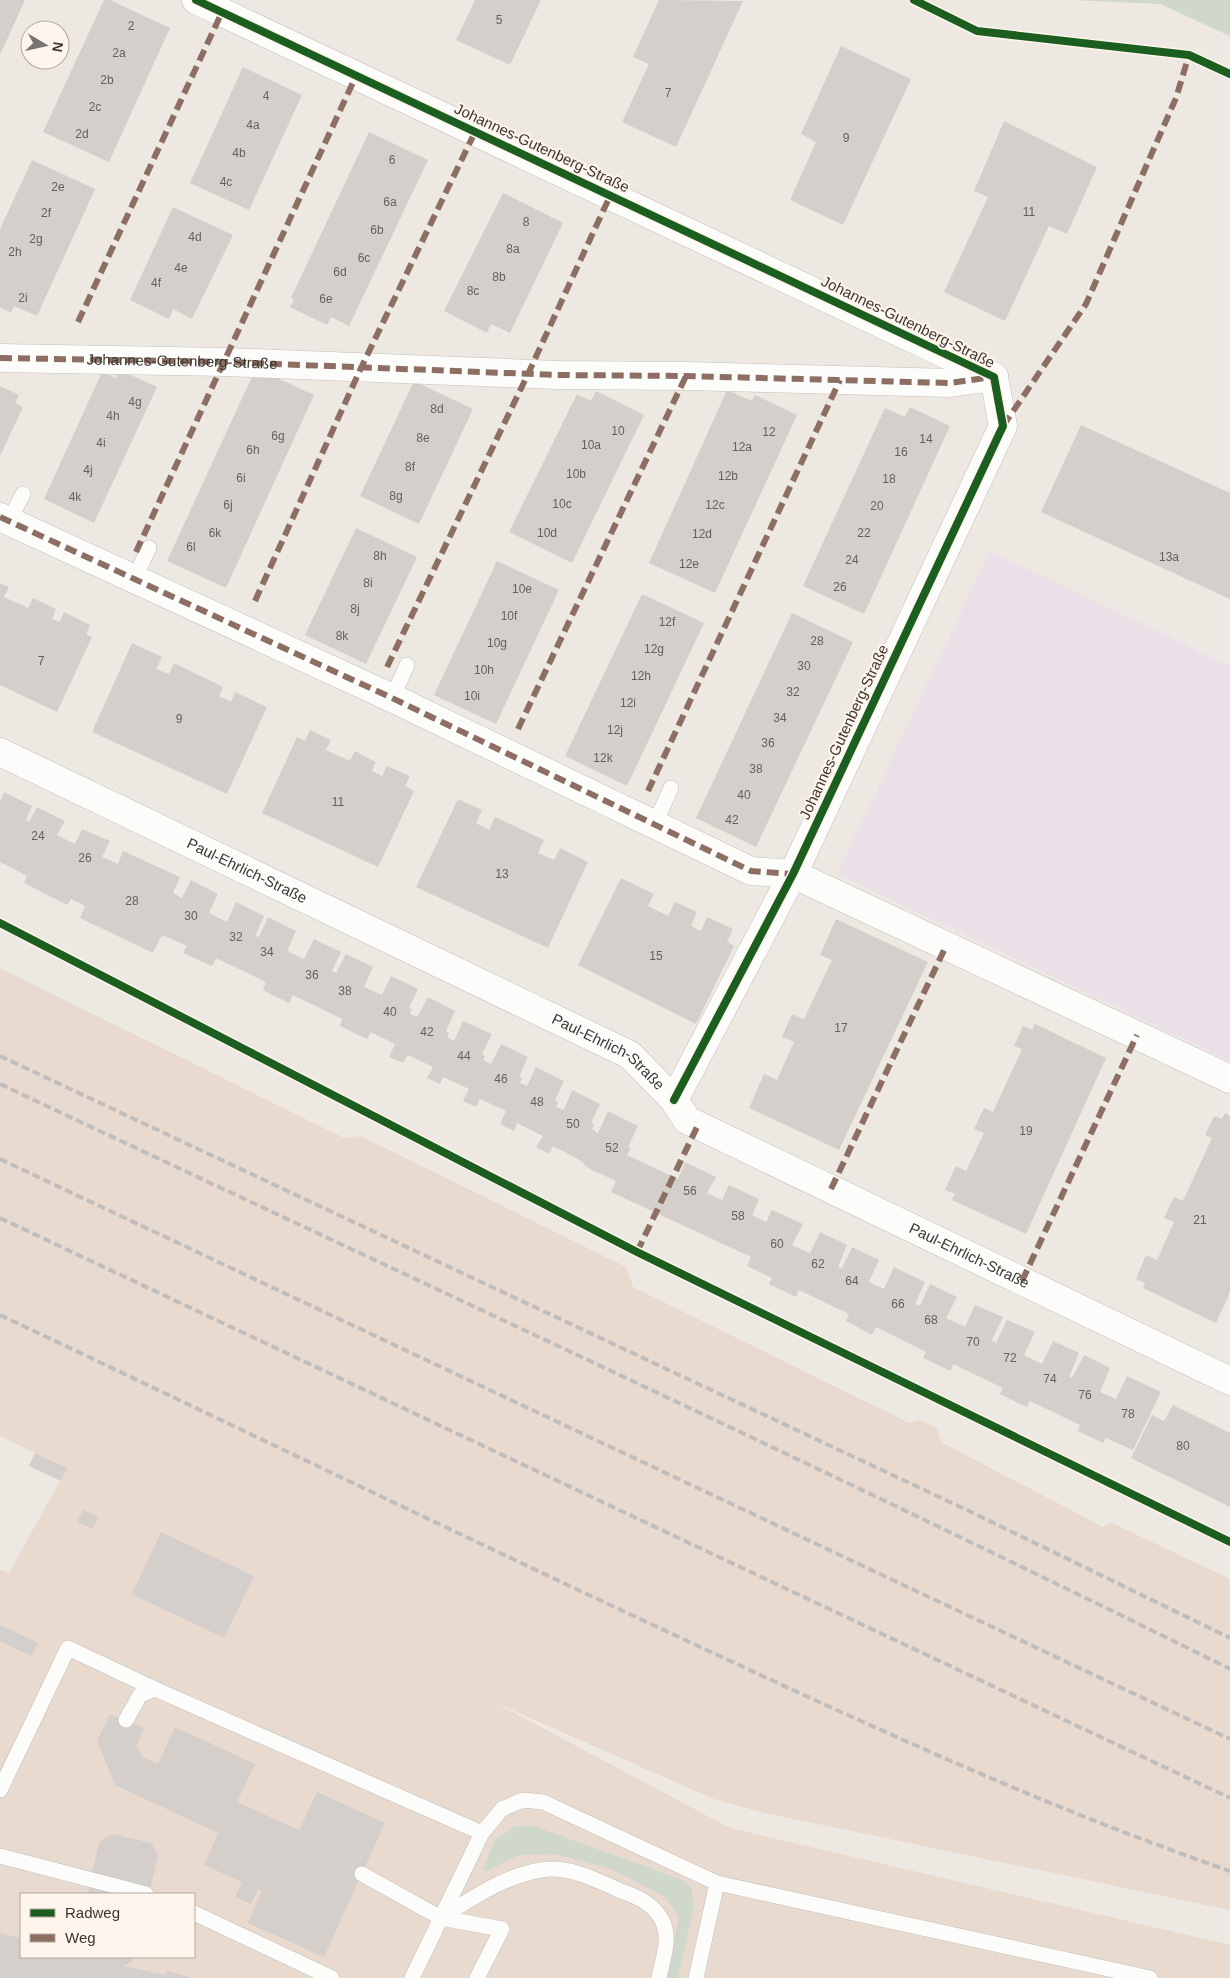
<svg xmlns="http://www.w3.org/2000/svg" width="1230" height="1978" font-family="Helvetica,sans-serif">
  <style>
    .built { fill: #e8dacf; fill-rule: evenodd }
    .education { fill: #ebe0e8 }
    .green { fill: #cfd8cb }
    .building { fill: #d5cfcc }
    .lines { fill: none; stroke-linecap: round; stroke-linejoin: round }
    .lane-casing { stroke: #c4bfba; stroke-width: 16 }
    .street-casing { stroke: #c4bfba; stroke-width: 29 }
    .lane { stroke: #fcfcfb; stroke-width: 15 }
    .street { stroke: #fcfcfb; stroke-width: 28 }
    .rail { stroke: #c0bebd; stroke-width: 4; stroke-dasharray: 8 4; stroke-linecap: butt }
    .quiet { stroke: #8d6e63; stroke-width: 6; stroke-dasharray: 12 6; stroke-linecap: butt }
    .cycleway-casing { stroke: #fff5ec; stroke-width: 11 }
    .cycleway { stroke: #1b5e20; stroke-width: 8 }
    .labels { text-anchor: middle; stroke-width: 4; stroke-linejoin: round; paint-order: stroke }
    .number-label { font-size: 12px; fill: #65605c }
    .street-label { font-size: 15px; fill: #3b3632; stroke: #fff5ec }
  </style>
  <rect width="100%" height="100%" fill="#eee8e2"/>
  <path class="built" d="M 0,968 L 344,1138 L 361,1136 L 626,1267 L 633,1287 L 909,1423 L 920,1420 L 937,1428 L 941,1442 L 1103,1527 L 1112,1523 L 1230,1579 L 1230,1910 L 765,1813 L 716,1800 L 494,1702 L 730,1828 L 1230,1945 L 1230,1978 L 0,1978 L 0,1570 L 9,1573 L 67,1468 L 0,1436 ZM 21,1894 L 194,1894 L 194,1957 L 21,1957 Z"/>
  <path class="education" d="M 990,551 L 1230,666 L 1230,1061 L 837,874 Z"/>
  <g class="green">
    <path d="M 1073,0 L 1230,0 L 1230,36 L 1160,4 Z"/>
    <path d="M 515,1826 L 534,1826 L 680,1879 L 691,1887 L 694,1906 L 678,1978 L 666,1978 L 679,1918 L 665,1897 L 611,1869 L 555,1854 L 520,1855 L 488,1871 L 483,1870 L 495,1840 Z"/>
  </g>
  <g class="building">
    <path d="M 0,0 L 25,0 L 0,55 Z"/>
    <path d="M 104,0 L 110,0 L 170,28 L 109,162 L 43,132 Z"/>
    <path d="M 475,0 L 541,0 L 510,65 L 456,40 Z"/>
    <path d="M 659,0 L 743,1 L 676,147 L 622,122 L 649,64 L 633,57 Z"/>
    <path d="M 841,46 L 911,79 L 843,225 L 790,200 L 816,142 L 801,134 Z"/>
    <path d="M 243,67 L 302,95 L 249,210 L 190,183 Z"/>
    <path d="M 1004,121 L 1097,167 L 1067,234 L 1049,226 L 1005,321 L 944,292 L 988,197 L 974,191 Z"/>
    <path d="M 369,132 L 428,160 L 349,326 L 331,317 L 327,325 L 290,307 L 294,300 L 291,298 Z"/>
    <path d="M 32,160 L 95,189 L 37,316 L 14,306 L 11,313 L 0,307 L 0,229 Z"/>
    <path d="M 503,193 L 563,223 L 510,333 L 491,324 L 487,333 L 444,311 Z"/>
    <path d="M 173,207 L 233,235 L 192,319 L 173,309 L 169,319 L 130,300 Z"/>
    <path d="M 256,368 L 314,395 L 226,588 L 167,561 Z"/>
    <path d="M 119,370 L 157,387 L 94,523 L 44,499 L 102,372 L 116,378 Z"/>
    <path d="M 414,381 L 473,409 L 419,524 L 360,496 Z"/>
    <path d="M 0,386 L 19,395 L 15,403 L 23,407 L 0,456 Z"/>
    <path d="M 727,390 L 752,401 L 755,395 L 797,415 L 715,593 L 649,563 Z"/>
    <path d="M 596,391 L 644,415 L 572,563 L 509,532 L 577,394 L 591,401 Z"/>
    <path d="M 910,407 L 950,426 L 864,614 L 803,586 L 885,408 L 905,417 Z"/>
    <path d="M 1081,425 L 1230,493 L 1230,599 L 1041,512 Z"/>
    <path d="M 356,528 L 417,557 L 366,664 L 305,635 Z"/>
    <path d="M 497,561 L 559,590 L 496,724 L 434,695 Z"/>
    <path d="M 0,583 L 9,587 L 4,597 L 28,608 L 33,598 L 56,609 L 52,619 L 60,622 L 64,612 L 90,625 L 86,634 L 92,637 L 57,712 L 0,685 Z"/>
    <path d="M 642,594 L 704,623 L 627,786 L 565,756 Z"/>
    <path d="M 792,613 L 853,642 L 756,847 L 696,818 Z"/>
    <path d="M 132,643 L 162,657 L 156,669 L 169,674 L 174,663 L 223,687 L 219,696 L 231,702 L 235,692 L 267,707 L 227,794 L 92,732 Z"/>
    <path d="M 310,730 L 331,740 L 326,750 L 350,761 L 355,751 L 376,762 L 372,771 L 382,776 L 387,766 L 410,776 L 405,786 L 414,791 L 378,867 L 262,813 L 297,737 L 305,741 Z"/>
    <path d="M 4,792 L 32,806 L 26,820 L 29,822 L 37,807 L 65,821 L 57,835 L 75,844 L 82,829 L 110,841 L 102,857 L 118,864 L 123,851 L 180,877 L 173,893 L 182,898 L 191,880 L 218,894 L 209,913 L 227,922 L 236,902 L 264,916 L 255,936 L 259,937 L 268,917 L 296,931 L 287,951 L 304,959 L 314,939 L 341,952 L 332,971 L 336,973 L 346,954 L 373,967 L 364,987 L 382,995 L 391,976 L 418,989 L 409,1008 L 412,1009 L 410,1014 L 417,1017 L 428,997 L 455,1011 L 446,1031 L 449,1033 L 447,1037 L 454,1041 L 463,1021 L 492,1034 L 482,1054 L 485,1056 L 483,1060 L 491,1064 L 501,1044 L 528,1057 L 519,1077 L 522,1078 L 520,1083 L 527,1086 L 536,1067 L 564,1081 L 555,1100 L 558,1102 L 556,1107 L 564,1110 L 572,1090 L 600,1104 L 591,1123 L 594,1124 L 592,1129 L 598,1133 L 608,1111 L 638,1126 L 628,1147 L 631,1148 L 627,1155 L 678,1179 L 685,1162 L 716,1177 L 707,1193 L 722,1200 L 729,1185 L 759,1199 L 752,1215 L 766,1222 L 772,1210 L 803,1224 L 792,1245 L 810,1253 L 820,1232 L 847,1245 L 838,1267 L 842,1268 L 852,1247 L 879,1260 L 869,1282 L 884,1289 L 894,1267 L 925,1282 L 915,1304 L 920,1306 L 930,1284 L 957,1297 L 946,1318 L 965,1327 L 975,1305 L 1003,1317 L 992,1340 L 996,1343 L 1007,1320 L 1035,1332 L 1024,1355 L 1042,1364 L 1053,1341 L 1079,1353 L 1069,1377 L 1072,1378 L 1084,1355 L 1110,1368 L 1100,1392 L 1116,1399 L 1127,1376 L 1161,1392 L 1133,1450 L 1106,1438 L 1103,1443 L 1078,1431 L 1080,1425 L 1030,1401 L 1027,1407 L 1000,1394 L 1003,1388 L 953,1364 L 951,1371 L 923,1358 L 926,1352 L 876,1327 L 872,1335 L 846,1321 L 849,1314 L 799,1290 L 796,1297 L 769,1284 L 772,1278 L 747,1266 L 751,1257 L 611,1192 L 616,1181 L 590,1169 L 578,1159 L 553,1146 L 549,1154 L 536,1147 L 543,1136 L 517,1123 L 514,1131 L 500,1124 L 506,1111 L 480,1099 L 476,1107 L 463,1101 L 469,1089 L 443,1077 L 440,1084 L 427,1078 L 433,1067 L 408,1055 L 403,1063 L 389,1057 L 395,1044 L 371,1032 L 367,1039 L 340,1026 L 342,1019 L 293,995 L 289,1003 L 263,990 L 266,982 L 216,958 L 212,966 L 183,953 L 187,946 L 162,935 L 153,953 L 80,918 L 85,906 L 71,899 L 67,905 L 24,883 L 27,876 L 0,862 L 0,802 Z"/>
    <path d="M 458,799 L 482,810 L 476,823 L 489,830 L 495,817 L 544,840 L 538,853 L 554,860 L 560,848 L 588,862 L 548,948 L 416,887 Z"/>
    <path d="M 621,878 L 654,894 L 648,906 L 668,916 L 675,902 L 697,912 L 691,926 L 701,931 L 707,917 L 733,929 L 727,942 L 734,946 L 696,1024 L 578,965 Z"/>
    <path d="M 836,919 L 928,962 L 839,1150 L 749,1108 L 764,1074 L 777,1080 L 794,1042 L 782,1037 L 792,1014 L 804,1019 L 832,960 L 820,955 Z"/>
    <path d="M 1035,1024 L 1106,1058 L 1026,1234 L 952,1200 L 955,1194 L 945,1190 L 956,1166 L 966,1171 L 984,1133 L 974,1129 L 984,1108 L 993,1112 L 1022,1049 L 1014,1046 L 1023,1026 L 1032,1030 Z"/>
    <path d="M 1225,1113 L 1230,1116 L 1230,1292 L 1216,1323 L 1143,1288 L 1145,1283 L 1136,1279 L 1146,1255 L 1157,1260 L 1174,1222 L 1164,1218 L 1174,1197 L 1183,1201 L 1212,1138 L 1205,1135 L 1214,1116 L 1222,1119 Z"/>
    <path d="M 1173,1405 L 1230,1433 L 1230,1507 L 1131,1458 L 1152,1415 L 1164,1421 Z"/>
    <path d="M 35,1453 L 67,1468 L 61,1481 L 29,1466 Z"/>
    <path d="M 83,1510 L 98,1517 L 93,1529 L 77,1522 Z"/>
    <path d="M 161,1532 L 254,1576 L 224,1638 L 132,1594 Z"/>
    <path d="M 0,1625 L 38,1643 L 31,1656 L 0,1641 Z"/>
    <path d="M 110,1714 L 144,1728 L 137,1746 L 142,1757 L 158,1764 L 175,1727 L 255,1764 L 237,1802 L 299,1830 L 317,1792 L 385,1823 L 324,1957 L 248,1923 L 262,1891 L 258,1889 L 251,1904 L 235,1897 L 242,1882 L 204,1865 L 218,1833 L 115,1785 L 97,1741 Z"/>
    <path d="M 112,1834 L 151,1843 L 158,1855 L 149,1894 L 88,1894 L 99,1842 Z"/>
    <path d="M 0,1933 L 21,1938 L 21,1957 L 134,1957 L 133,1961 L 124,1966 L 165,1975 L 166,1971 L 193,1978 L 0,1978 Z"/>
  </g>
  <g class="lines">
    <g class="lane-casing">
      <g id="lane">
        <path d="M 9,521 L 23,494"/>
        <path d="M 134,579 L 149,548"/>
        <path d="M 392,698 L 407,665"/>
        <path d="M 654,826 L 671,788"/>
        <path d="M 126,1720 L 140,1695 L 155,1689 L 482,1833"/>
        <path d="M 0,1790 L 68,1648 L 155,1689"/>
        <path d="M 0,1856 L 146,1894"/>
        <path d="M 362,1874 L 441,1918 L 502,1929 L 477,1978"/>
        <path d="M 194,1913 L 332,1978"/>
        <path d="M 441,1918 C 472,1898 504,1876 541,1870 C 569,1865 596,1880 621,1891 C 629,1894 638,1897 645,1902 C 653,1907 661,1916 664,1925 C 670,1941 662,1962 659,1978"/>
        <path d="M 412,1978 L 482,1833 L 502,1809 L 523,1800 L 543,1802 L 717,1883 L 1150,1978"/>
        <path d="M 696,1978 L 717,1883"/>
      </g>
    </g>
    <g class="street-casing">
      <g id="street">
        <path d="M 196,0 L 994,377"/>
        <path id="s1" d="M 0,358 L 225,362 L 558,375 L 686,376 L 950,383 L 994,377"/>
        <path d="M 0,517 L 392,698 L 751,871 L 793,874 L 1230,1079"/>
        <path id="s2" d="M 0,752 L 630,1055 L 674,1100 L 687,1120 L 1230,1381"/>
        <path d="M 674,1100 L 793,874 L 1003,426 L 994,377"/>
      </g>
    </g>
    <use href="#lane" class="lane"/>
    <use href="#street" class="street"/>
    <g class="rail">
      <path d="M 0,1056 L 969,1511 L 1230,1638"/>
      <path d="M 0,1084 C 411,1278 823,1467 1230,1669"/>
      <path d="M 0,1159 L 1230,1739"/>
      <path d="M 0,1218 L 1230,1798"/>
      <path d="M 0,1315 C 227,1422 453,1532 681,1638 C 861,1722 1042,1806 1230,1871"/>
    </g>
    <g class="quiet">
      <path d="M 78,322 L 222,12"/>
      <path d="M 0,358 L 225,362 L 558,375 L 686,376 L 950,383 L 992,377"/>
      <path d="M 1003,426 L 1086,304 L 1176,98 L 1189,55"/>
      <path d="M 0,517 L 392,698 L 751,871 L 793,874"/>
      <path d="M 136,552 L 356,76"/>
      <path d="M 255,601 L 361,368 L 475,132"/>
      <path d="M 387,667 L 528,374 L 610,196"/>
      <path d="M 518,729 L 686,376"/>
      <path d="M 648,791 L 840,380"/>
      <path d="M 831,1189 L 946,946"/>
      <path d="M 637,1252 L 698,1125"/>
      <path d="M 1022,1281 L 1137,1035"/>
    </g>
    <g class="cycleway-casing">
      <g id="cycleway">
        <path d="M 196,0 L 994,377 L 1003,426 L 793,874 L 674,1100"/>
        <path d="M 914,0 L 977,31 L 1189,55 L 1230,74"/>
        <path d="M 0,923 L 637,1252 L 1230,1542"/>
      </g>
    </g>
    <use href="#cycleway" class="cycleway"/>
  </g>
  <g class="labels">
    <g class="number-label">
      <text x="499" y="24">5</text>
      <text x="131" y="30">2</text>
      <text x="119" y="57">2a</text>
      <text x="107" y="84">2b</text>
      <text x="668" y="97">7</text>
      <text x="266" y="100">4</text>
      <text x="95" y="111">2c</text>
      <text x="253" y="129">4a</text>
      <text x="82" y="138">2d</text>
      <text x="846" y="142">9</text>
      <text x="239" y="157">4b</text>
      <text x="392" y="164">6</text>
      <text x="226" y="186">4c</text>
      <text x="58" y="191">2e</text>
      <text x="390" y="206">6a</text>
      <text x="1029" y="216">11</text>
      <text x="46" y="217">2f</text>
      <text x="526" y="226">8</text>
      <text x="377" y="234">6b</text>
      <text x="195" y="241">4d</text>
      <text x="36" y="243">2g</text>
      <text x="513" y="253">8a</text>
      <text x="15" y="256">2h</text>
      <text x="364" y="262">6c</text>
      <text x="181" y="272">4e</text>
      <text x="340" y="276">6d</text>
      <text x="499" y="281">8b</text>
      <text x="156" y="287">4f</text>
      <text x="473" y="295">8c</text>
      <text x="23" y="302">2i</text>
      <text x="326" y="303">6e</text>
      <text x="135" y="406">4g</text>
      <text x="437" y="413">8d</text>
      <text x="113" y="420">4h</text>
      <text x="618" y="435">10</text>
      <text x="769" y="436">12</text>
      <text x="278" y="440">6g</text>
      <text x="423" y="442">8e</text>
      <text x="926" y="443">14</text>
      <text x="101" y="447">4i</text>
      <text x="591" y="449">10a</text>
      <text x="742" y="451">12a</text>
      <text x="253" y="454">6h</text>
      <text x="901" y="456">16</text>
      <text x="410" y="471">8f</text>
      <text x="88" y="474">4j</text>
      <text x="576" y="478">10b</text>
      <text x="728" y="480">12b</text>
      <text x="241" y="482">6i</text>
      <text x="889" y="483">18</text>
      <text x="396" y="500">8g</text>
      <text x="75" y="501">4k</text>
      <text x="562" y="508">10c</text>
      <text x="228" y="509">6j</text>
      <text x="715" y="509">12c</text>
      <text x="877" y="510">20</text>
      <text x="215" y="537">6k</text>
      <text x="547" y="537">10d</text>
      <text x="864" y="537">22</text>
      <text x="702" y="538">12d</text>
      <text x="191" y="551">6l</text>
      <text x="380" y="560">8h</text>
      <text x="1169" y="561">13a</text>
      <text x="852" y="564">24</text>
      <text x="689" y="568">12e</text>
      <text x="368" y="587">8i</text>
      <text x="840" y="591">26</text>
      <text x="522" y="593">10e</text>
      <text x="355" y="613">8j</text>
      <text x="509" y="620">10f</text>
      <text x="667" y="626">12f</text>
      <text x="342" y="640">8k</text>
      <text x="817" y="645">28</text>
      <text x="497" y="647">10g</text>
      <text x="654" y="653">12g</text>
      <text x="41" y="665">7</text>
      <text x="804" y="670">30</text>
      <text x="484" y="674">10h</text>
      <text x="641" y="680">12h</text>
      <text x="793" y="696">32</text>
      <text x="472" y="700">10i</text>
      <text x="628" y="707">12i</text>
      <text x="780" y="722">34</text>
      <text x="179" y="723">9</text>
      <text x="615" y="734">12j</text>
      <text x="768" y="747">36</text>
      <text x="603" y="762">12k</text>
      <text x="756" y="773">38</text>
      <text x="744" y="799">40</text>
      <text x="338" y="806">11</text>
      <text x="732" y="824">42</text>
      <text x="38" y="840">24</text>
      <text x="85" y="862">26</text>
      <text x="502" y="878">13</text>
      <text x="132" y="905">28</text>
      <text x="191" y="920">30</text>
      <text x="236" y="941">32</text>
      <text x="267" y="956">34</text>
      <text x="656" y="960">15</text>
      <text x="312" y="979">36</text>
      <text x="345" y="995">38</text>
      <text x="390" y="1016">40</text>
      <text x="841" y="1032">17</text>
      <text x="427" y="1036">42</text>
      <text x="464" y="1060">44</text>
      <text x="501" y="1083">46</text>
      <text x="537" y="1106">48</text>
      <text x="573" y="1128">50</text>
      <text x="1026" y="1135">19</text>
      <text x="612" y="1152">52</text>
      <text x="690" y="1195">56</text>
      <text x="738" y="1220">58</text>
      <text x="1200" y="1224">21</text>
      <text x="777" y="1248">60</text>
      <text x="818" y="1268">62</text>
      <text x="852" y="1285">64</text>
      <text x="898" y="1308">66</text>
      <text x="931" y="1324">68</text>
      <text x="973" y="1346">70</text>
      <text x="1010" y="1362">72</text>
      <text x="1050" y="1383">74</text>
      <text x="1085" y="1399">76</text>
      <text x="1128" y="1418">78</text>
      <text x="1183" y="1450">80</text>
    </g>
    <g class="street-label">
      <text transform="translate(542 148) rotate(25)" y="5">Johannes-Gutenberg-Straße</text>
      <text transform="translate(908 322) rotate(26)" y="5">Johannes-Gutenberg-Straße</text>
      <text dy="5" stroke="none"><textPath href="#s1" startOffset="182">Johannes-Gutenberg-Straße</textPath></text>
      <text transform="translate(844 732) rotate(-65)" y="5">Johannes-Gutenberg-Straße</text>
      <text dy="5" stroke="none"><textPath href="#s2" startOffset="274">Paul-Ehrlich-Straße</textPath></text>
      <text dy="5" stroke="none"><textPath href="#s2" startOffset="679">Paul-Ehrlich-Straße</textPath></text>
      <text dy="5" stroke="none"><textPath href="#s2" startOffset="1099">Paul-Ehrlich-Straße</textPath></text>
    </g>
  </g>
  <rect x="20" y="1893" width="175" height="65" fill="#fff5ec" stroke="#b1a9a2"/>
  <rect x="30" y="1909" width="25" height="8" fill="#1b5e20" stroke="#b1a9a2"/>
  <text x="65" y="1918" font-size="15" fill="#3b3632">Radweg</text>
  <rect x="30" y="1934" width="25" height="8" fill="#8d6e63" stroke="#b1a9a2"/>
  <text x="65" y="1943" font-size="15" fill="#3b3632">Weg</text>
  <g transform="translate(45 45) rotate(99)"><circle r="24" fill="#fff5ec" stroke="#b1a9a2"/>
  <path d="M0-4L9 19L0 12L-9 19Z" fill="#7a7470"/>
  <text y="-8" font-size="14" font-weight="bold" text-anchor="middle" fill="#3b3632">N</text>
  </g>
</svg>
